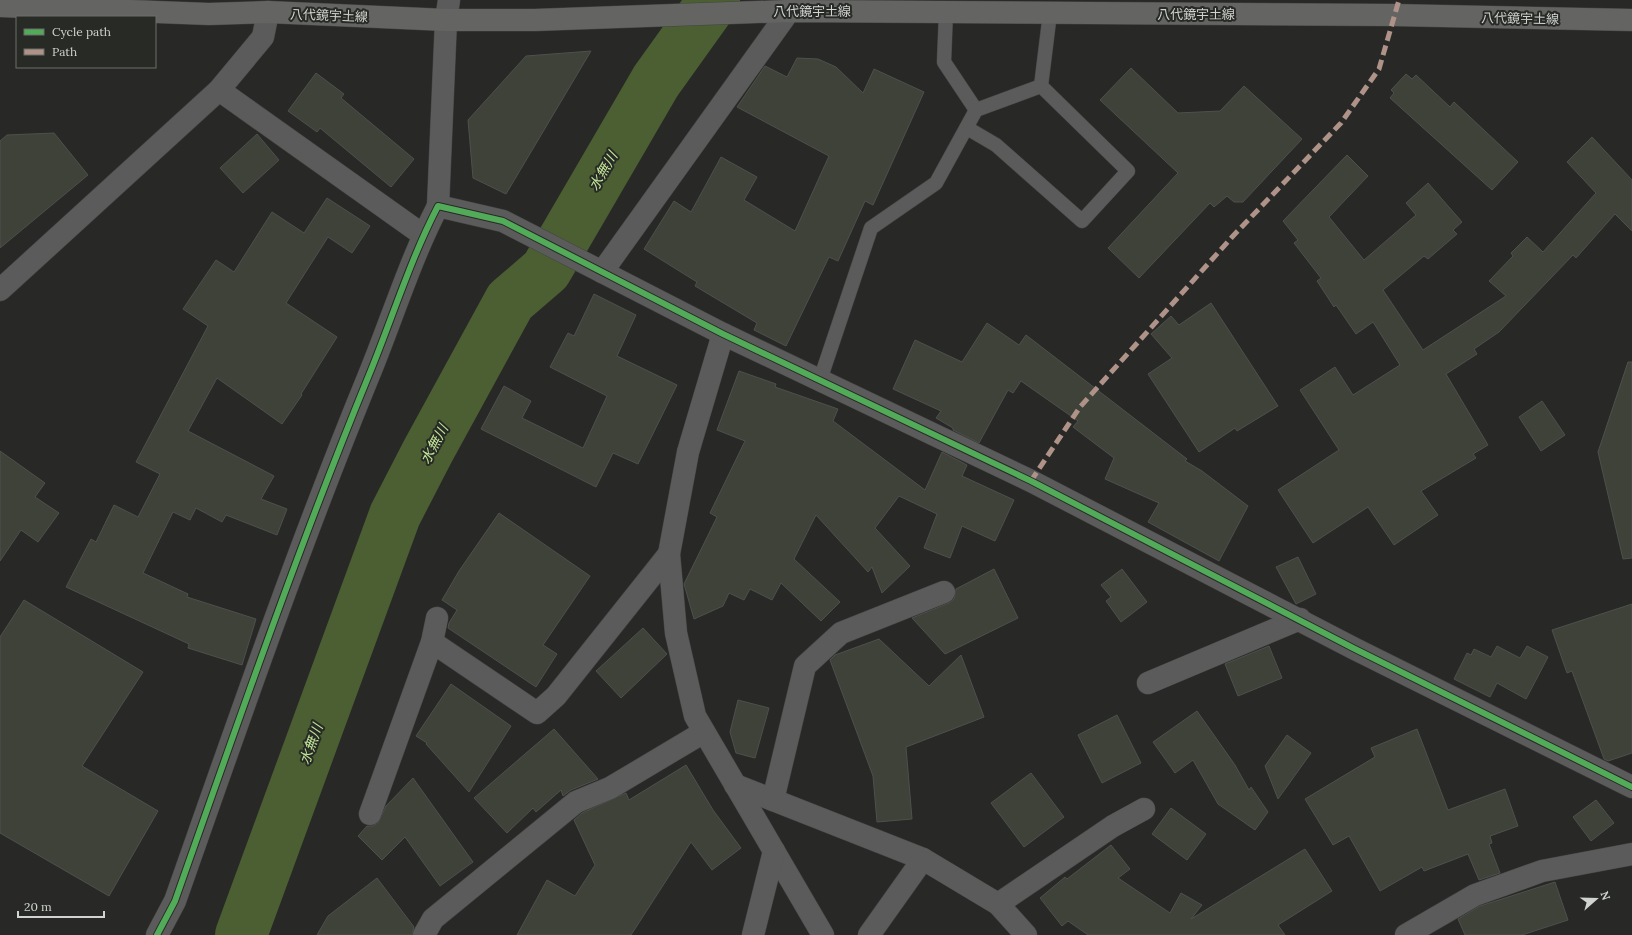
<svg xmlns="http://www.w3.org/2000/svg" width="1632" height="935" font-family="Lora,'Noto Sans JP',serif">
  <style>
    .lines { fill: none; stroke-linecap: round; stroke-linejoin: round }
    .river { stroke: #4b5f32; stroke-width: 52 }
    .building { fill: #3e4239; stroke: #4e504e }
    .service-casing { stroke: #434442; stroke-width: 15 }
    .minor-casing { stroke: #434442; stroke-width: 23 }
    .tertiary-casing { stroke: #434442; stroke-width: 23 }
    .primary-casing { stroke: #434442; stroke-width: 23 }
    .service { stroke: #5b5b5b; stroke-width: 14 }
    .minor { stroke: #5b5b5b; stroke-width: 22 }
    .tertiary { stroke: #5b5b5b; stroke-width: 22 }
    .primary { stroke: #646563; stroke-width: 22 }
    .quiet { stroke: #af9288; stroke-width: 5; stroke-dasharray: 10 5; stroke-linecap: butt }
    .cycleway-casing { stroke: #282a26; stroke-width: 8 }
    .cycleway { stroke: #51ab58; stroke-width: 6 }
    .labels { text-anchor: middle; stroke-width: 4; stroke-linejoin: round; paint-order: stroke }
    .street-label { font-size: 13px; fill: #d1d3d0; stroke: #282a26 }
    .water-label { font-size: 14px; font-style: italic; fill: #c0e597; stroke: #282a26 }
  </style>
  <rect width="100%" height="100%" fill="#282927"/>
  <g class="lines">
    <path class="river" d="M 241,935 L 395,515 L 428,451 L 510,301 L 546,270 L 656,81 L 714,0"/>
  </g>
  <g class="building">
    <path d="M 591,51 L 506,194 L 473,178 L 468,120 L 526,56 Z"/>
    <path d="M 797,58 L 818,59 L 836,67 L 863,93 L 874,69 L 924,92 L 873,205 L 865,201 L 838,261 L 829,257 L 786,346 L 754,330 L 757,323 L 695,286 L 697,282 L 644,249 L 674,201 L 691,212 L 721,157 L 757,177 L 744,200 L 795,231 L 829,156 L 737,107 L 765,66 L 787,77 Z"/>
    <path d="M 1131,68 L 1178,113 L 1220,111 L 1244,86 L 1302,139 L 1243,202 L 1234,202 L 1227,196 L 1214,207 L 1210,203 L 1139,278 L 1108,248 L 1178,173 L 1100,100 Z"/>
    <path d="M 316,73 L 344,94 L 341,98 L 414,159 L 391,187 L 320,128 L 317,132 L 288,111 Z"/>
    <path d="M 1406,74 L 1412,79 L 1416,75 L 1450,107 L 1454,102 L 1518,162 L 1492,190 L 1390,98 L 1394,93 L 1391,90 Z"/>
    <path d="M 54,133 L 88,175 L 0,248 L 0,141 L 7,135 Z"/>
    <path d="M 257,134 L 279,160 L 243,193 L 220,168 Z"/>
    <path d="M 1592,137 L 1632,180 L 1632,231 L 1615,214 L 1576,258 L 1573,255 L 1499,332 L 1474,349 L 1477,354 L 1446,374 L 1488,445 L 1473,454 L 1476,458 L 1421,491 L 1438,515 L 1394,545 L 1368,507 L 1313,543 L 1278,490 L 1339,450 L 1300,390 L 1335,367 L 1353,395 L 1400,365 L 1373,322 L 1356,334 L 1336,305 L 1334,307 L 1317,281 L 1321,278 L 1294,243 L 1298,240 L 1283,221 L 1347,155 L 1368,176 L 1329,217 L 1364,260 L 1416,215 L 1406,203 L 1428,183 L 1462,222 L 1453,230 L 1457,234 L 1428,259 L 1424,256 L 1383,290 L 1423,350 L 1506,296 L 1489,281 L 1513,256 L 1511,253 L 1527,237 L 1543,252 L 1596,193 L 1567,162 Z"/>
    <path d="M 327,198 L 370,226 L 352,253 L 328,237 L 286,303 L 337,337 L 301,394 L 302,395 L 282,424 L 217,378 L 188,431 L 274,476 L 261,499 L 287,509 L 277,535 L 226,515 L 222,522 L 196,508 L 190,520 L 173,512 L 143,573 L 188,594 L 187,597 L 256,619 L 242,665 L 188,648 L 189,644 L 66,587 L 91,539 L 96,542 L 114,505 L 138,517 L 160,474 L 136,462 L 208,326 L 183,309 L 216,260 L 234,272 L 272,212 L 304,233 Z"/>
    <path d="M 594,294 L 636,315 L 617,356 L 677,385 L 638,464 L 613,453 L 596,487 L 481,429 L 504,386 L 531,401 L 522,418 L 583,448 L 607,396 L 550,367 L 568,333 L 574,336 Z"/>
    <path d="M 1211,303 L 1278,406 L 1237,431 L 1235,428 L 1199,452 L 1148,374 L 1172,358 L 1151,334 L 1171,316 L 1179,325 Z"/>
    <path d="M 987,323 L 1019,345 L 1026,335 L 1187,459 L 1185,461 L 1202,471 L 1248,506 L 1219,561 L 1148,522 L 1159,503 L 1105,479 L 1114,458 L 1073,427 L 1078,421 L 1021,381 L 1013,393 L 1008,390 L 979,443 L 953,430 L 953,428 L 936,418 L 941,411 L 893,389 L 915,340 L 962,362 Z"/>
    <path d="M 1628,362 L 1632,362 L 1632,558 L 1623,559 L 1598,452 Z"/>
    <path d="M 739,371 L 776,384 L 775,387 L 838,409 L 833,421 L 925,490 L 942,452 L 967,465 L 962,476 L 1014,500 L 995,541 L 962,526 L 950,558 L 924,548 L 937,514 L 899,496 L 875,528 L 910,566 L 882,593 L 872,567 L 868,572 L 816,515 L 794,559 L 840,602 L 821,621 L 781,583 L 772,600 L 750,589 L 744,600 L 729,593 L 723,606 L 694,619 L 684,584 L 717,517 L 710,513 L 745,441 L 717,430 Z"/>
    <path d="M 1542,401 L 1565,435 L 1541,451 L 1519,417 Z"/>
    <path d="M 0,451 L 45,483 L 35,497 L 59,513 L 38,542 L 21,530 L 0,561 Z"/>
    <path d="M 499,513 L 590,576 L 543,645 L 557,654 L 536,687 L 448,628 L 449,623 L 457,610 L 442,600 L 459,571 Z"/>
    <path d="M 1298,557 L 1316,594 L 1296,604 L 1276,567 Z"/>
    <path d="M 994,569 L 1018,618 L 945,654 L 912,618 L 949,603 L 954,599 L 956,589 Z"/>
    <path d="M 1122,569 L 1147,602 L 1121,622 L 1106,601 L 1111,597 L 1101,585 Z"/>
    <path d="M 24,600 L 143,672 L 82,766 L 158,811 L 109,896 L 0,833 L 0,637 Z"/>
    <path d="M 1632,604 L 1632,753 L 1608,761 L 1604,759 L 1572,671 L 1567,673 L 1552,630 Z"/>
    <path d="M 643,628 L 667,654 L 621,698 L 596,671 Z"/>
    <path d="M 879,639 L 929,686 L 961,655 L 984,717 L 906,747 L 912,819 L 877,822 L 873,776 L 830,660 L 835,655 Z"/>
    <path d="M 1269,646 L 1282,678 L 1238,696 L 1225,664 Z"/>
    <path d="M 1497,646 L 1520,658 L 1527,646 L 1548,657 L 1526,699 L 1497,683 L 1490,697 L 1454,679 L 1467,653 L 1471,655 L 1474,649 L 1491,657 Z"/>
    <path d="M 451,684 L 511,726 L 469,792 L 426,744 L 427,743 L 416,736 Z"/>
    <path d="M 738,700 L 769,708 L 755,758 L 736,753 L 730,732 Z"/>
    <path d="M 1197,711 L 1235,765 L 1249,790 L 1251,787 L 1268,812 L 1255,830 L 1218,804 L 1193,760 L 1175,773 L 1153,742 Z"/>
    <path d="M 1117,715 L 1141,763 L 1102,783 L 1078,735 Z"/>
    <path d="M 554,729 L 598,779 L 571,790 L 563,796 L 561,790 L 536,812 L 533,808 L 507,833 L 474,798 Z"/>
    <path d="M 1417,729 L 1448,810 L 1505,789 L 1518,826 L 1490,836 L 1492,843 L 1489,844 L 1500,873 L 1479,880 L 1468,854 L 1424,871 L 1422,867 L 1380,891 L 1349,836 L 1333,845 L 1305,799 L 1375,757 L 1371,748 Z"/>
    <path d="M 1287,735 L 1311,753 L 1278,799 L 1265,766 Z"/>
    <path d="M 686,765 L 713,810 L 741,848 L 712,870 L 691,842 L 631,935 L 517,935 L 547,880 L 575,896 L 595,865 L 574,820 L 582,813 L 626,793 L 629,800 Z"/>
    <path d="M 1031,773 L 1064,817 L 1024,847 L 991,803 Z"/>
    <path d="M 413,778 L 473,862 L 440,886 L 405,837 L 382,860 L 358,836 L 367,826 L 373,826 L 378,823 L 386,806 Z"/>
    <path d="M 1596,800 L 1614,823 L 1591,841 L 1573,817 Z"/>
    <path d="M 1171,808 L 1206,834 L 1187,860 L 1152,834 Z"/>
    <path d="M 1111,845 L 1130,869 L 1118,878 L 1170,913 L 1181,893 L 1202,905 L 1191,919 L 1305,849 L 1332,891 L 1278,925 L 1285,935 L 1088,935 L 1068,921 L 1062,926 L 1040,898 L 1065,877 L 1067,879 Z"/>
    <path d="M 377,878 L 414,927 L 412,935 L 317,935 L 328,916 Z"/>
    <path d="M 1555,882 L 1568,920 L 1522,935 L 1465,935 L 1458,919 L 1480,906 Z"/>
  </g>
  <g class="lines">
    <g class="service-casing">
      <g id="service">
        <path d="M 946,12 L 944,62 L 976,110"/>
        <path d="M 967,128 L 996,145 L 1082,221 L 1128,171 L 1041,86 L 1050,13"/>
        <path d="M 820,380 L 871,228 L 936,183 L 976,110 L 1041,86"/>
      </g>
    </g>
    <g class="minor-casing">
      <g id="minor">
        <path d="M 268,12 L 263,37 L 219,90 L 423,235"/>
        <path d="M 602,272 L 797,0"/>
        <path d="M 0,290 L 219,90"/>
        <path d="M 723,334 L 688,452 L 669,554 L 676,633 L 695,716 L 823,935"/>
        <path d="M 432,642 L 437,618"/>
        <path d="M 1148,683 L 1300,619"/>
        <path d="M 735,785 L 923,859 L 998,904 L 1026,935"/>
        <path d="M 773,800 L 805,666 L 841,633 L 944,592"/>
        <path d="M 370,814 L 432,642 L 537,713 L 556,696 L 669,554"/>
        <path d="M 998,904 L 1113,826 L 1144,809"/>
        <path d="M 424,935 L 433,919 L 576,802 L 610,788 L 704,732"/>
        <path d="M 753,935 L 774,851"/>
        <path d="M 869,935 L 923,859"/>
        <path d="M 1406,935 L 1475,895 L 1542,871 L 1632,854"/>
      </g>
    </g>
    <g class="tertiary-casing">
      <g id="tertiary">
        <path d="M 438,206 L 446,20 L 449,0"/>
        <path d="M 157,935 L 175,901 C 237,725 298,548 369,375 C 392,319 410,260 438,206 L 503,221 L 723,334 L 1031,481 L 1353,648 L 1632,787"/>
      </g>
    </g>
    <g class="primary-casing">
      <path id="primary" d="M 0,6 L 209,14 L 268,12 L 446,20 L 535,20 L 788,11 L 1393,15 L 1632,20"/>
    </g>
    <use href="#service" class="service"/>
    <use href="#minor" class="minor"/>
    <use href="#tertiary" class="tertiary"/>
    <use href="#primary" class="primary"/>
    <path class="quiet" d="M 1031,481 L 1080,407 L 1233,236 L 1341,123 L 1379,69 L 1399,0"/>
    <g class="cycleway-casing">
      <path id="cycleway" d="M 157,935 L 175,901 C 237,725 298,548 369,375 C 392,319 410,260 438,206 L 503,221 L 723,334 L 1031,481 L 1353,648 L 1632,787"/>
    </g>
    <use href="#cycleway" class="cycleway"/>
  </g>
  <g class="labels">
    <g class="street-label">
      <text x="812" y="16">八代鏡宇土線</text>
      <text x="1196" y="19">八代鏡宇土線</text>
      <text transform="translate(329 15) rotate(2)" y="5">八代鏡宇土線</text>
      <text transform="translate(1520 18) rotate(1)" y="5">八代鏡宇土線</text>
    </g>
    <g class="water-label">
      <text transform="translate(603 171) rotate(-60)" y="5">水無川</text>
      <text transform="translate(434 444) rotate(-62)" y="5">水無川</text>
      <text transform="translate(311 744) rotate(-70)" y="5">水無川</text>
    </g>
  </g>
  <rect x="16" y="16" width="140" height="52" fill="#282a26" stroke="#6c6e6a"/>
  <rect x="24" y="29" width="20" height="6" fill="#51ab58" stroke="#6c6e6a"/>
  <text x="52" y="36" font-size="12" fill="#d1d3d0">Cycle path</text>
  <rect x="24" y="49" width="20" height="6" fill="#af9288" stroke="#6c6e6a"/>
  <text x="52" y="56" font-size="12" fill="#d1d3d0">Path</text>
  <g transform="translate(1596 899) rotate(70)" stroke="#282a26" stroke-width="3" paint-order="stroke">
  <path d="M0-3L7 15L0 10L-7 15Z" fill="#d1d3d0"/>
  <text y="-6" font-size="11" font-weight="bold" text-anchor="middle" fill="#d1d3d0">N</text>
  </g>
  <path d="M18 911v6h86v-6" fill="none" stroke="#d1d3d0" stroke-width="2"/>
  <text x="24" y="911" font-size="12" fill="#d1d3d0" stroke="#282a26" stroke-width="3" paint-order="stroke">20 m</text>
</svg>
